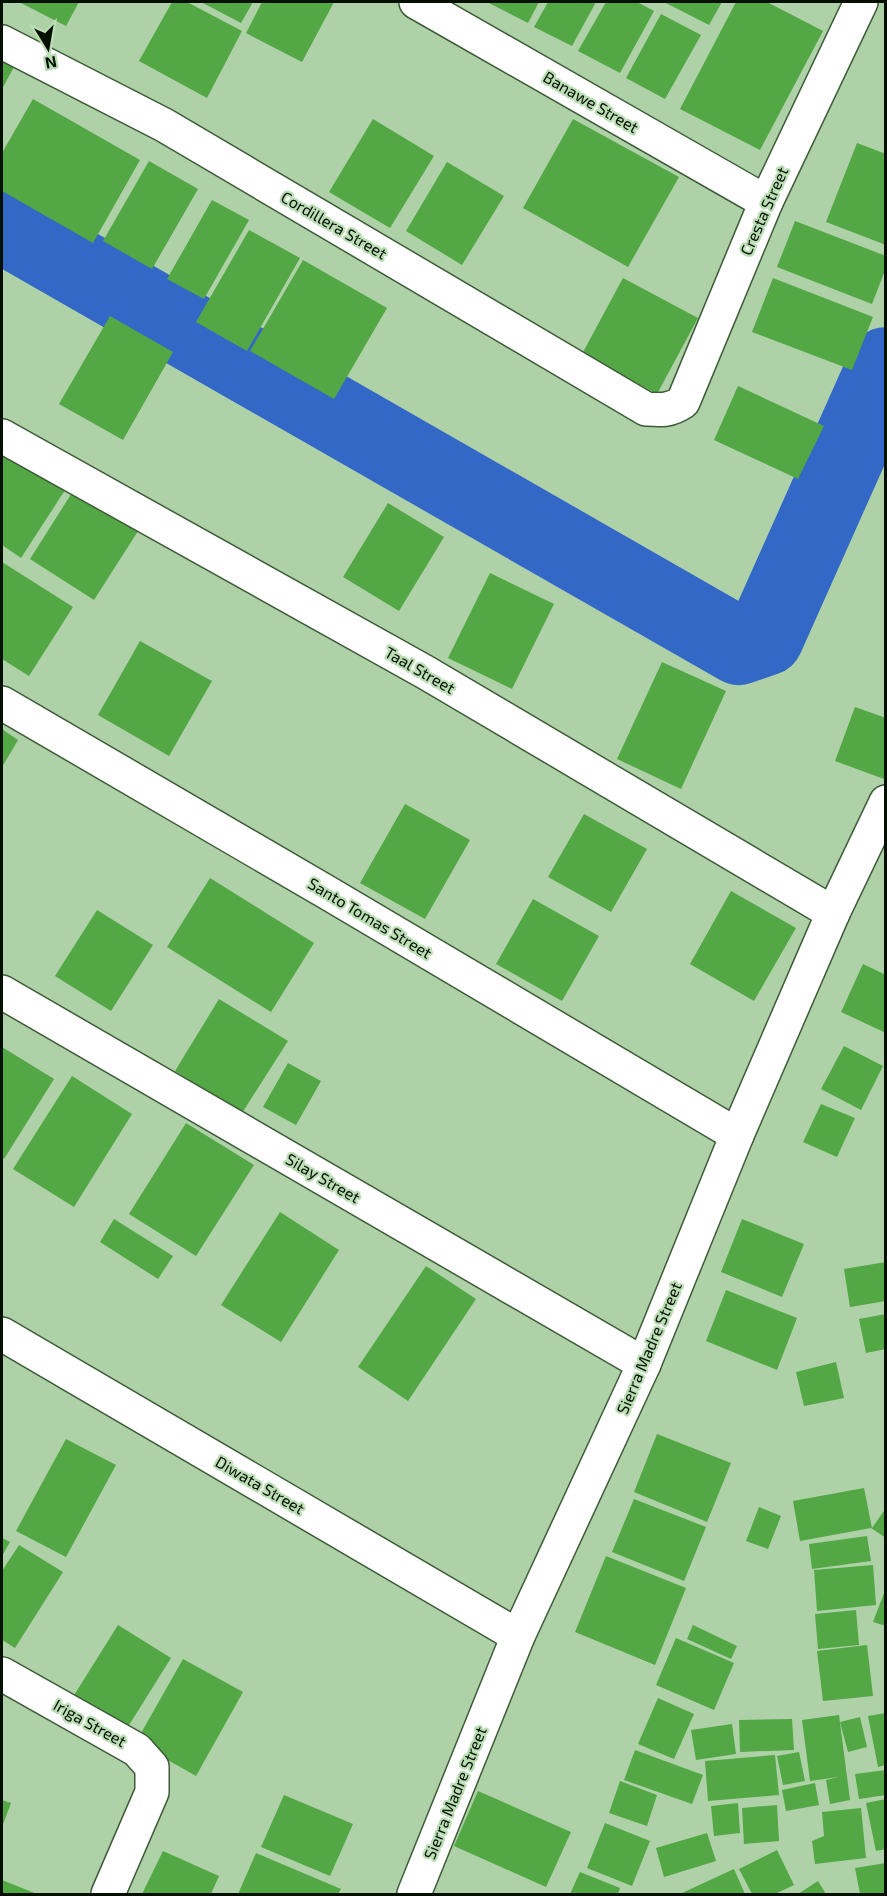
<svg xmlns="http://www.w3.org/2000/svg" width="887" height="1896" font-family="'Exo 2',sans-serif">
  <style>
    .lines { fill: none; stroke-linecap: round; stroke-linejoin: round }
    .river { stroke: #3368c7; stroke-width: 78 }
    .building { fill: #53a745 }
    .street-casing { stroke: #3e5c38; stroke-width: 36 }
    .street { stroke: #fff; stroke-width: 33 }
    .labels { text-anchor: middle; stroke-width: 4.5; stroke-linejoin: round; paint-order: stroke }
    .street-label { font-size: 16px; fill: #051003; stroke: #bbdeb5 }
  </style>
  <rect width="100%" height="100%" fill="#aed1a8"/>
  <g class="lines">
    <path class="river" d="M 2,224 L 739,646 L 765,637 L 886,366"/>
  </g>
  <g class="building">
    <path d="M 19,2 L 79,2 L 66,26 Z"/>
    <path d="M 172,2 L 187,2 L 242,31 L 207,98 L 139,61 Z"/>
    <path d="M 201,2 L 253,2 L 241,23 Z"/>
    <path d="M 262,2 L 334,2 L 302,62 L 246,33 Z"/>
    <path d="M 487,2 L 539,2 L 528,23 Z"/>
    <path d="M 548,2 L 596,2 L 572,46 L 534,27 Z"/>
    <path d="M 606,2 L 637,2 L 654,11 L 620,73 L 578,51 Z"/>
    <path d="M 664,2 L 722,2 L 709,25 Z"/>
    <path d="M 736,2 L 767,2 L 823,31 L 760,150 L 680,109 Z"/>
    <path d="M 661,14 L 701,35 L 665,99 L 626,78 Z"/>
    <path d="M 2,45 L 20,56 L 2,89 Z"/>
    <path d="M 33,99 L 140,160 L 93,243 L 2,191 L 2,153 Z"/>
    <path d="M 373,119 L 434,156 L 390,228 L 329,192 Z"/>
    <path d="M 573,119 L 679,177 L 628,267 L 523,208 Z"/>
    <path d="M 857,143 L 886,154 L 886,245 L 826,222 Z"/>
    <path d="M 149,161 L 198,189 L 152,269 L 103,241 Z"/>
    <path d="M 447,162 L 504,196 L 462,265 L 406,231 Z"/>
    <path d="M 212,200 L 249,220 L 204,299 L 167,279 Z"/>
    <path d="M 795,221 L 886,256 L 886,268 L 872,304 L 777,267 Z"/>
    <path d="M 249,230 L 300,258 L 247,351 L 196,322 Z"/>
    <path d="M 303,260 L 387,308 L 334,399 L 250,351 Z"/>
    <path d="M 623,278 L 698,318 L 657,394 L 582,354 Z"/>
    <path d="M 773,278 L 873,317 L 852,370 L 752,332 Z"/>
    <path d="M 110,316 L 173,352 L 123,440 L 59,404 Z"/>
    <path d="M 738,386 L 824,426 L 798,479 L 714,440 Z"/>
    <path d="M 2,448 L 67,487 L 21,558 L 2,545 Z"/>
    <path d="M 75,488 L 140,528 L 94,600 L 30,559 Z"/>
    <path d="M 388,503 L 444,537 L 399,611 L 343,577 Z"/>
    <path d="M 2,562 L 73,607 L 29,676 L 2,659 Z"/>
    <path d="M 490,573 L 554,604 L 512,689 L 448,658 Z"/>
    <path d="M 140,641 L 212,681 L 169,756 L 98,715 Z"/>
    <path d="M 662,662 L 726,691 L 681,789 L 617,759 Z"/>
    <path d="M 855,707 L 886,718 L 884,779 L 835,761 Z"/>
    <path d="M 2,729 L 18,740 L 2,767 Z"/>
    <path d="M 405,804 L 470,840 L 425,919 L 360,883 Z"/>
    <path d="M 584,814 L 647,849 L 611,912 L 548,877 Z"/>
    <path d="M 210,878 L 314,943 L 271,1012 L 167,947 Z"/>
    <path d="M 731,891 L 796,928 L 754,1001 L 690,964 Z"/>
    <path d="M 533,899 L 599,936 L 562,1001 L 496,964 Z"/>
    <path d="M 97,910 L 153,945 L 111,1011 L 55,976 Z"/>
    <path d="M 863,964 L 886,975 L 886,1033 L 841,1012 Z"/>
    <path d="M 219,999 L 288,1041 L 242,1113 L 175,1071 Z"/>
    <path d="M 844,1046 L 883,1066 L 861,1110 L 821,1089 Z"/>
    <path d="M 2,1047 L 54,1079 L 4,1159 L 2,1157 Z"/>
    <path d="M 288,1063 L 321,1081 L 296,1125 L 263,1107 Z"/>
    <path d="M 72,1076 L 132,1114 L 74,1207 L 13,1169 Z"/>
    <path d="M 821,1104 L 855,1118 L 837,1157 L 803,1142 Z"/>
    <path d="M 186,1123 L 254,1165 L 196,1256 L 129,1214 Z"/>
    <path d="M 280,1212 L 339,1250 L 281,1342 L 221,1305 Z"/>
    <path d="M 114,1219 L 173,1256 L 158,1279 L 100,1242 Z"/>
    <path d="M 742,1219 L 804,1244 L 782,1297 L 721,1272 Z"/>
    <path d="M 886,1262 L 886,1301 L 850,1307 L 844,1269 Z"/>
    <path d="M 426,1266 L 476,1299 L 408,1401 L 358,1367 Z"/>
    <path d="M 726,1290 L 797,1318 L 777,1370 L 706,1341 Z"/>
    <path d="M 886,1314 L 886,1349 L 866,1353 L 859,1319 Z"/>
    <path d="M 836,1362 L 844,1398 L 804,1406 L 796,1372 Z"/>
    <path d="M 657,1434 L 731,1463 L 707,1522 L 634,1492 Z"/>
    <path d="M 66,1439 L 116,1465 L 66,1557 L 16,1531 Z"/>
    <path d="M 864,1488 L 872,1528 L 886,1508 L 886,1538 L 871,1528 L 800,1541 L 793,1501 Z"/>
    <path d="M 634,1499 L 706,1527 L 684,1581 L 612,1552 Z"/>
    <path d="M 759,1507 L 781,1516 L 768,1549 L 746,1541 Z"/>
    <path d="M 867,1536 L 871,1561 L 812,1569 L 809,1544 Z"/>
    <path d="M 2,1538 L 10,1542 L 2,1556 Z"/>
    <path d="M 19,1545 L 63,1572 L 15,1648 L 2,1640 L 2,1571 Z"/>
    <path d="M 606,1556 L 686,1588 L 655,1665 L 575,1632 Z"/>
    <path d="M 873,1565 L 876,1605 L 817,1611 L 814,1570 Z"/>
    <path d="M 886,1588 L 886,1626 L 873,1622 Z"/>
    <path d="M 856,1610 L 859,1645 L 818,1649 L 815,1614 Z"/>
    <path d="M 118,1625 L 171,1658 L 126,1730 L 73,1697 Z"/>
    <path d="M 693,1625 L 737,1646 L 731,1659 L 687,1639 Z"/>
    <path d="M 676,1638 L 734,1663 L 714,1710 L 656,1685 Z"/>
    <path d="M 867,1645 L 873,1696 L 823,1701 L 817,1651 Z"/>
    <path d="M 183,1659 L 243,1692 L 196,1776 L 136,1742 Z"/>
    <path d="M 658,1698 L 694,1714 L 674,1759 L 638,1744 Z"/>
    <path d="M 886,1713 L 886,1765 L 878,1767 L 868,1716 Z"/>
    <path d="M 839,1715 L 850,1800 L 830,1804 L 826,1780 L 838,1777 L 810,1781 L 802,1720 Z"/>
    <path d="M 860,1717 L 867,1747 L 848,1752 L 840,1722 Z"/>
    <path d="M 792,1719 L 794,1750 L 740,1752 L 739,1720 Z"/>
    <path d="M 732,1724 L 736,1754 L 696,1760 L 691,1730 Z"/>
    <path d="M 635,1750 L 703,1775 L 692,1804 L 624,1780 Z"/>
    <path d="M 799,1752 L 805,1781 L 783,1785 L 777,1756 Z"/>
    <path d="M 775,1755 L 779,1795 L 708,1801 L 705,1761 Z"/>
    <path d="M 886,1770 L 886,1795 L 859,1799 L 855,1774 Z"/>
    <path d="M 620,1781 L 657,1795 L 647,1826 L 609,1813 Z"/>
    <path d="M 815,1783 L 819,1805 L 786,1811 L 782,1790 Z"/>
    <path d="M 478,1791 L 571,1832 L 546,1887 L 454,1846 Z"/>
    <path d="M 284,1795 L 353,1824 L 330,1876 L 261,1847 Z"/>
    <path d="M 886,1799 L 886,1849 L 876,1851 L 866,1803 Z"/>
    <path d="M 2,1800 L 11,1803 L 2,1827 Z"/>
    <path d="M 738,1803 L 740,1833 L 714,1836 L 711,1806 Z"/>
    <path d="M 777,1805 L 779,1841 L 744,1844 L 742,1808 Z"/>
    <path d="M 861,1808 L 866,1858 L 815,1864 L 812,1841 L 824,1836 L 822,1812 Z"/>
    <path d="M 605,1823 L 650,1841 L 632,1886 L 587,1868 Z"/>
    <path d="M 707,1833 L 716,1861 L 664,1877 L 656,1848 Z"/>
    <path d="M 777,1850 L 794,1885 L 775,1894 L 752,1894 L 739,1869 Z"/>
    <path d="M 163,1851 L 219,1876 L 211,1894 L 142,1894 Z"/>
    <path d="M 256,1853 L 341,1889 L 338,1894 L 238,1894 Z"/>
    <path d="M 886,1863 L 886,1894 L 860,1894 L 855,1868 Z"/>
    <path d="M 734,1869 L 745,1894 L 683,1894 L 682,1893 Z"/>
    <path d="M 580,1872 L 620,1888 L 618,1894 L 570,1894 Z"/>
    <path d="M 2,1880 L 37,1894 L 2,1894 Z"/>
    <path d="M 818,1881 L 826,1894 L 798,1894 Z"/>
  </g>
  <g class="lines">
    <g class="street-casing">
      <g id="street">
        <path d="M 416,2 L 766,202"/>
        <path d="M 2,42 L 164,125 L 646,409 C 661,410 670,411 683,402 L 766,202 L 861,2"/>
        <path d="M 2,436 L 425,672 L 833,913"/>
        <path d="M 2,703 L 328,893 L 737,1135"/>
        <path d="M 2,992 L 644,1364"/>
        <path d="M 2,1334 L 518,1636"/>
        <path d="M 2,1674 L 137,1750 L 152,1767 L 152,1792 L 108,1894"/>
        <path d="M 414,1894 L 518,1636 L 644,1364 L 737,1135 L 833,913 L 886,802"/>
      </g>
    </g>
    <use href="#street" class="street"/>
  </g>
  <g class="labels">
    <g class="street-label">
      <text transform="translate(591 102) rotate(30)" y="6">Banawe Street</text>
      <text transform="translate(764 211) rotate(-66)" y="6">Cresta Street</text>
      <text transform="translate(334 225) rotate(30)" y="6">Cordillera Street</text>
      <text transform="translate(420 670) rotate(30)" y="6">Taal Street</text>
      <text transform="translate(370 918) rotate(31)" y="6">Santo Tomas Street</text>
      <text transform="translate(323 1178) rotate(30)" y="6">Silay Street</text>
      <text transform="translate(649 1348) rotate(-67)" y="6">Sierra Madre Street</text>
      <text transform="translate(260 1485) rotate(30)" y="6">Diwata Street</text>
      <text transform="translate(90 1723) rotate(29)" y="6">Iriga Street</text>
      <text transform="translate(455 1793) rotate(-68)" y="6">Sierra Madre Street</text>
    </g>
  </g>
  <rect width="887" height="1896" fill="none" stroke="#051003" stroke-width="6"/>
  <g transform="translate(48 48) rotate(169)" stroke="#bbdeb5" stroke-width="4.5" paint-order="stroke">
  <path d="M0-4.5L10 22L0 15L-10 22Z" fill="#051003"/>
  <text y="-9" font-size="16" font-weight="bold" text-anchor="middle" fill="#051003">N</text>
  </g>
</svg>
